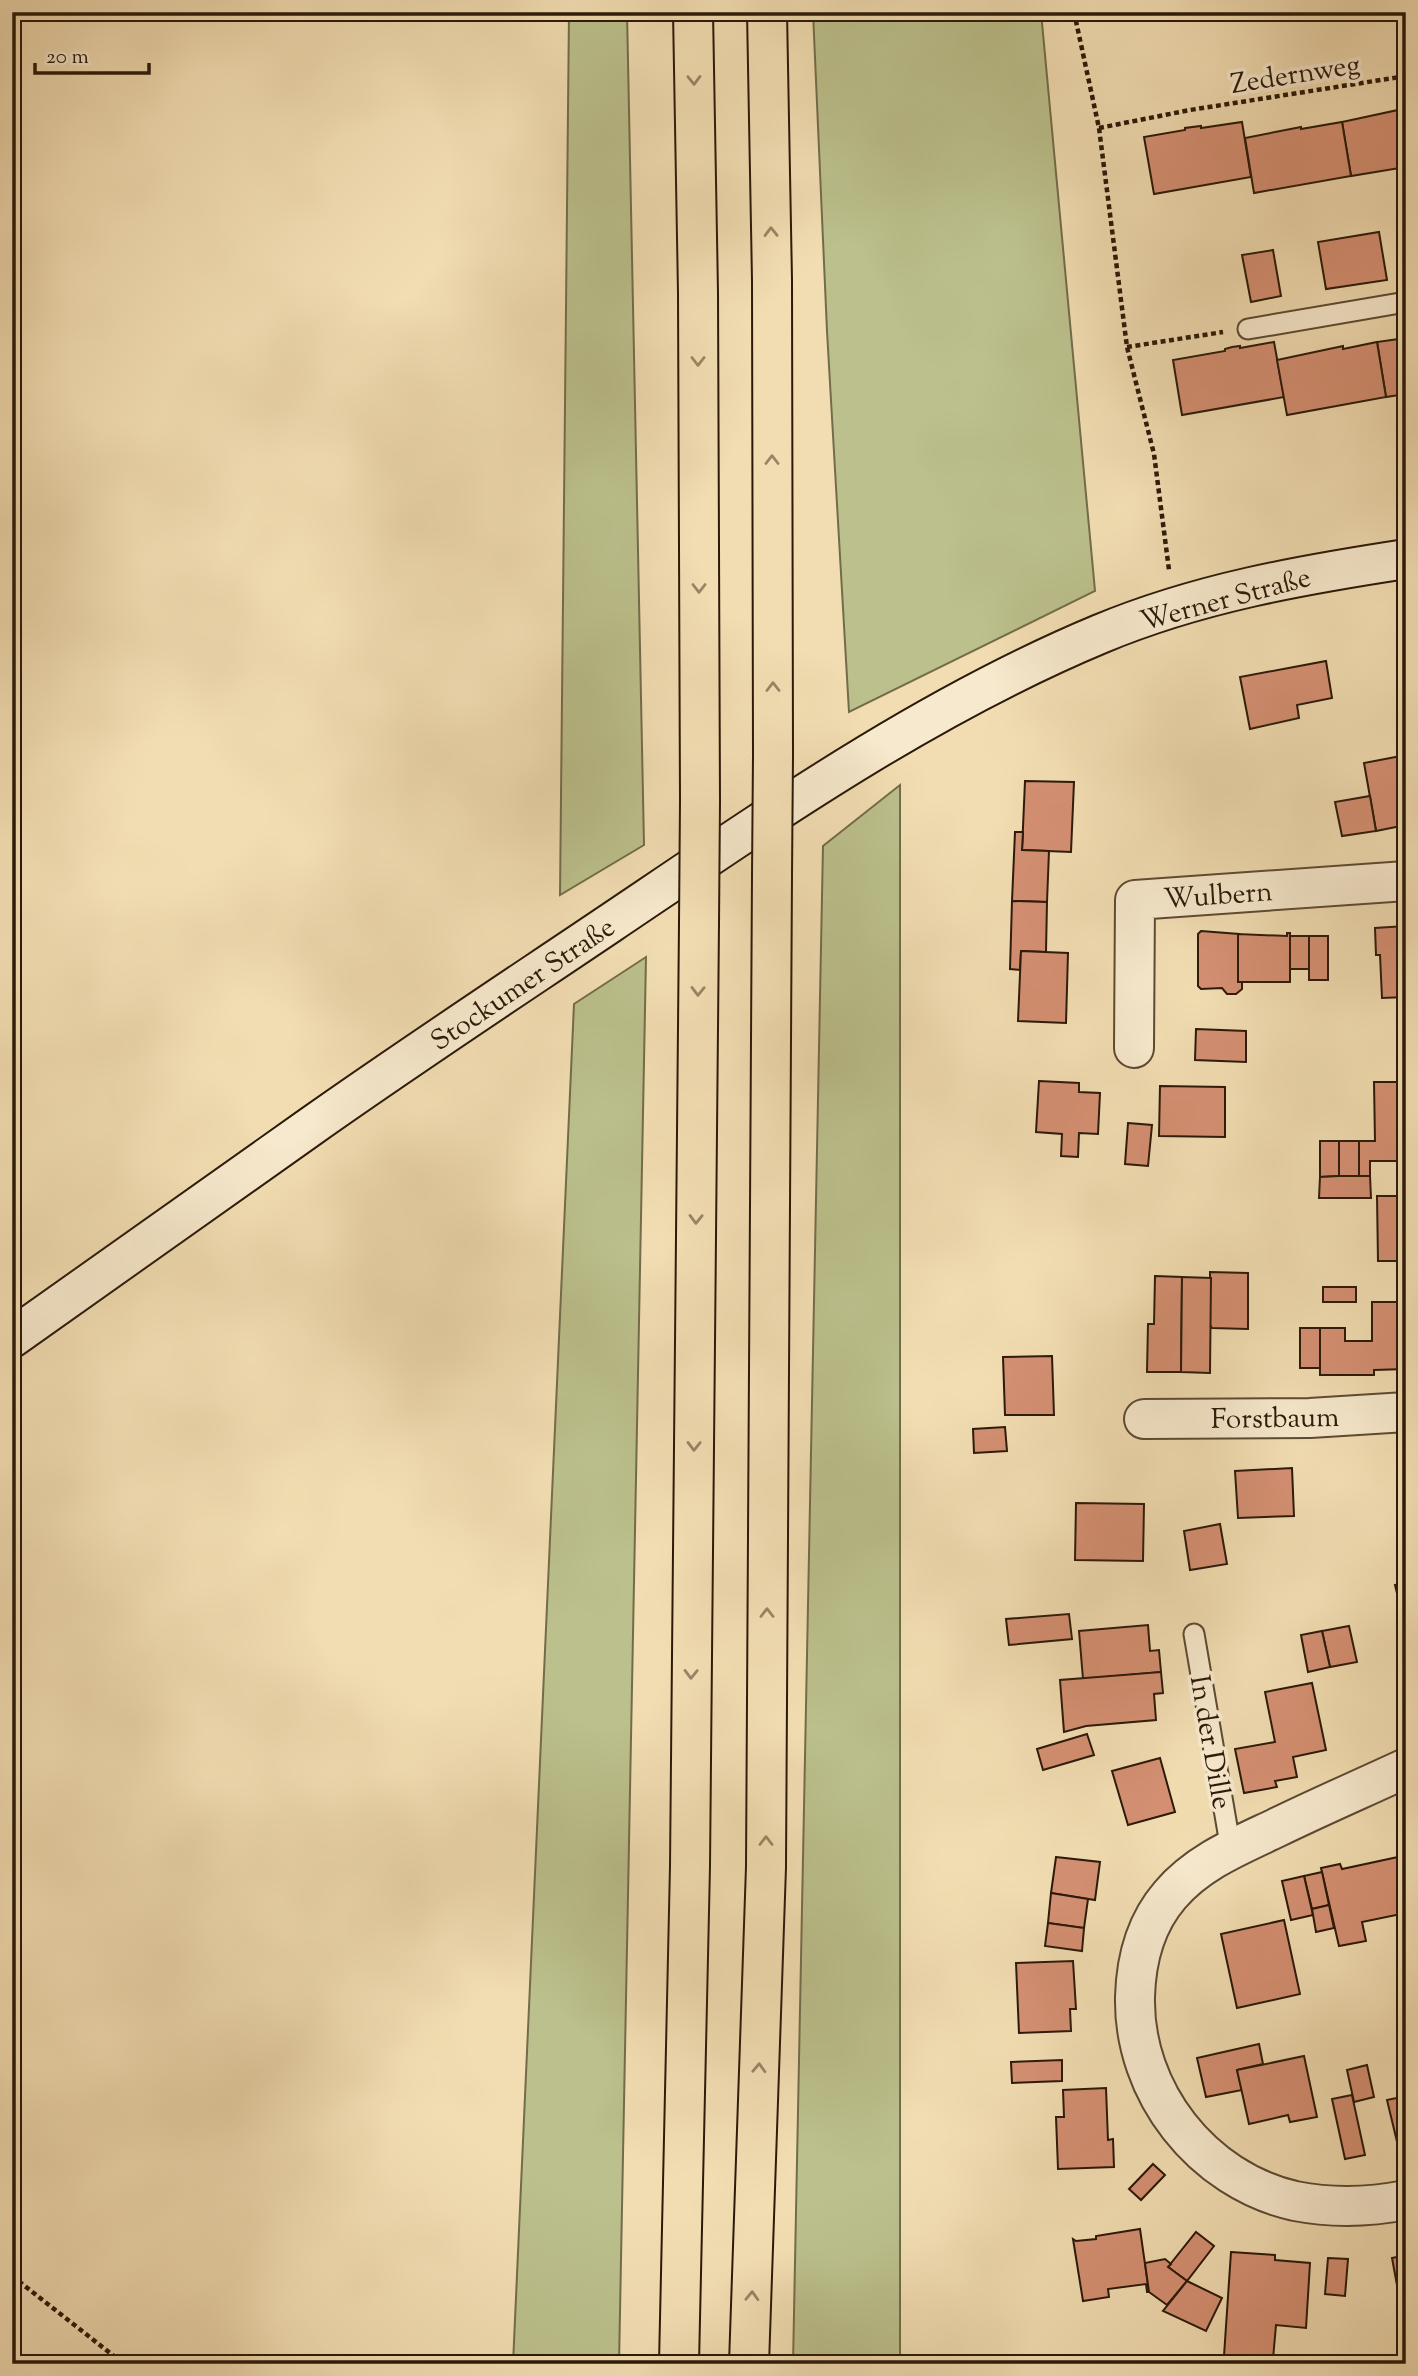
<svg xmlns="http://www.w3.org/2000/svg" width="1418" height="2376" font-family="'Sorts Mill Goudy',serif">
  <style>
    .green { fill: #bbc08c; stroke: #736c4a; stroke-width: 2 }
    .building { fill: #d59073; stroke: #2b1909; stroke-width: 2 }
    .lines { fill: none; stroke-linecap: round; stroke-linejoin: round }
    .lane-casing { stroke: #5d4a33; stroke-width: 23 }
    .street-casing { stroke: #5d4a33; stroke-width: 42 }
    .secondary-casing { stroke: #2b1909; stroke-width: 42 }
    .highway-casing { stroke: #2b1909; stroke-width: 42 }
    .path { stroke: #2b1909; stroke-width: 4.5; stroke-dasharray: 5 3.5; stroke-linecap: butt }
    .lane { stroke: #f7e9cd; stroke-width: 19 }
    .street { stroke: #f7e9cd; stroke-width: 38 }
    .secondary { stroke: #f7e9cd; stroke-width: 38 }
    .highway { stroke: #f2ddb2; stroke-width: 38 }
    .highway-bridge-casing { stroke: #2b1909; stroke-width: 42; stroke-linecap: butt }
    .highway-bridge { stroke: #f2ddb2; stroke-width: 38 }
    .oneway { stroke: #988566 }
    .labels { text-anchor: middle; stroke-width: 7; stroke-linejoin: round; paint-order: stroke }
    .street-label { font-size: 28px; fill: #2b1909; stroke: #f7e9cd }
  </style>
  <rect width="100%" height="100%" fill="#f2ddb2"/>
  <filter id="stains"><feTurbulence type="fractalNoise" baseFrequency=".00286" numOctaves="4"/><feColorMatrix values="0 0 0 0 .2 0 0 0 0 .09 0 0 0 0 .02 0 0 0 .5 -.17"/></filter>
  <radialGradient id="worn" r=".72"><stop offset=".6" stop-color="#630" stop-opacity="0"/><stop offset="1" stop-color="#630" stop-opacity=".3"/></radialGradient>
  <g class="green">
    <path d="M 569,12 L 627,12 L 644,845 L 560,895 Z"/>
    <path d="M 813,12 L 1041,12 L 1095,591 L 849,712 L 827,331 Z"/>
    <path d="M 900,785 L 900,2364 L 793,2364 L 823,846 Z"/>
    <path d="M 646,957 L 619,2364 L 513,2364 L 574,1004 Z"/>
  </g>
  <g class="building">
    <path d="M 1398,110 L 1399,112 L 1406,111 L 1406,167 L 1351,176 L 1342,122 Z"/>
    <path d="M 1242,122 L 1251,177 L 1154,194 L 1144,137 L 1185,130 L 1185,128 L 1201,126 L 1201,128 Z"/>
    <path d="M 1342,122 L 1351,176 L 1254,193 L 1245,138 L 1301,127 L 1301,129 Z"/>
    <path d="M 1379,232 L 1387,280 L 1326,289 L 1318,242 Z"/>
    <path d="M 1273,250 L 1281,296 L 1251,302 L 1242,255 Z"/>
    <path d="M 1406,338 L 1406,394 L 1386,397 L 1377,342 Z"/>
    <path d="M 1274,342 L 1284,397 L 1182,415 L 1173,360 L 1225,351 L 1225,349 L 1232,347 L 1240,346 L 1240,348 Z"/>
    <path d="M 1377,342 L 1386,397 L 1287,415 L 1277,360 L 1343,346 L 1343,349 Z"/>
    <path d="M 1326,661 L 1332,698 L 1297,705 L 1299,718 L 1250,729 L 1240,677 Z"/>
    <path d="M 1406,755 L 1406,825 L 1376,831 L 1364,763 Z"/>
    <path d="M 1025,781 L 1074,782 L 1071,852 L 1022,850 Z"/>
    <path d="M 1370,796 L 1376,831 L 1342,836 L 1335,802 Z"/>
    <path d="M 1015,832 L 1023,832 L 1022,850 L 1049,851 L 1047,902 L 1012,901 Z"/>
    <path d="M 1012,901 L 1047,902 L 1046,952 L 1021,951 L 1020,970 L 1010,969 Z"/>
    <path d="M 1406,926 L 1406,997 L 1382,998 L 1380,955 L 1376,955 L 1375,928 Z"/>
    <path d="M 1201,931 L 1239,934 L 1238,982 L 1242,982 L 1242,989 L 1236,994 L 1227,994 L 1222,988 L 1201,989 L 1198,986 L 1198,934 Z"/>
    <path d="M 1287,933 L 1290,933 L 1290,982 L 1238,982 L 1238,934 L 1287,936 Z"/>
    <rect x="1290" y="936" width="19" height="33"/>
    <rect x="1309" y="936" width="19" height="44"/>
    <path d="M 1021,951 L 1068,953 L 1066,1023 L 1018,1021 Z"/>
    <path d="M 1398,1022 L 1406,1022 L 1406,1062 L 1397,1062 Z"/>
    <path d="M 1196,1029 L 1246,1031 L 1246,1062 L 1195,1060 Z"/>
    <path d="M 1039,1081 L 1079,1083 L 1079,1092 L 1100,1093 L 1098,1134 L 1079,1133 L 1078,1157 L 1061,1156 L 1062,1134 L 1036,1132 Z"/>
    <path d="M 1374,1082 L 1406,1082 L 1406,1161 L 1370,1161 L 1370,1176 L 1359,1176 L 1359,1141 L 1375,1141 Z"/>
    <path d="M 1160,1086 L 1225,1087 L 1225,1137 L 1159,1136 Z"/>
    <path d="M 1128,1123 L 1152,1125 L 1148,1166 L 1125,1164 Z"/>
    <path d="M 1320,1141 L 1339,1141 L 1339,1176 L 1320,1177 Z"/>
    <rect x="1339" y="1141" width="20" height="35"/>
    <path d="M 1339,1176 L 1370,1176 L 1371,1198 L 1319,1198 L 1320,1177 Z"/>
    <path d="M 1377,1196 L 1406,1196 L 1406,1261 L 1378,1261 Z"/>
    <path d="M 1210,1272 L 1248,1273 L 1248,1329 L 1212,1328 L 1210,1325 Z"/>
    <path d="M 1155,1276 L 1182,1277 L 1181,1372 L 1147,1372 L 1148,1324 L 1154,1324 Z"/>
    <path d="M 1182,1277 L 1211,1278 L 1210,1373 L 1181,1372 Z"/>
    <rect x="1323" y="1287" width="33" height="15"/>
    <path d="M 1372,1302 L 1406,1302 L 1406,1369 L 1374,1370 L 1374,1375 L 1320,1375 L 1320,1328 L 1345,1328 L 1345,1341 L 1372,1341 Z"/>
    <rect x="1300" y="1328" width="20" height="40"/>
    <path d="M 1052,1356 L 1054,1415 L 1005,1415 L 1003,1357 Z"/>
    <path d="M 1005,1427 L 1007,1451 L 974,1453 L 973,1429 Z"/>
    <path d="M 1292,1468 L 1294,1516 L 1238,1518 L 1235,1471 Z"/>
    <path d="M 1076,1503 L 1144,1504 L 1143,1561 L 1075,1560 Z"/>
    <path d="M 1220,1524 L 1227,1564 L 1190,1570 L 1184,1531 Z"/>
    <path d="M 1406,1582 L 1406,1604 L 1400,1606 L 1395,1585 Z"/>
    <path d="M 1069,1614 L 1072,1639 L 1009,1645 L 1006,1619 Z"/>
    <path d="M 1148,1625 L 1150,1651 L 1159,1650 L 1161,1672 L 1083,1679 L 1079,1631 Z"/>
    <path d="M 1349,1626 L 1357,1662 L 1330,1667 L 1322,1631 Z"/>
    <path d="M 1322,1631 L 1330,1667 L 1308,1672 L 1301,1635 Z"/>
    <path d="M 1161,1672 L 1163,1693 L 1154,1694 L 1156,1720 L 1086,1726 L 1064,1732 L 1060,1680 Z"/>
    <path d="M 1312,1683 L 1326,1750 L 1293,1757 L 1297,1777 L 1275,1781 L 1277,1787 L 1244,1793 L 1235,1749 L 1275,1742 L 1265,1692 Z"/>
    <path d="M 1087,1734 L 1094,1755 L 1043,1770 L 1037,1749 Z"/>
    <path d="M 1160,1758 L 1175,1812 L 1128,1825 L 1112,1771 Z"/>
    <path d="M 1406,1856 L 1406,1895 L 1399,1858 Z"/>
    <path d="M 1056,1857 L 1100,1862 L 1095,1900 L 1051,1893 Z"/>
    <path d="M 1398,1857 L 1405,1886 L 1406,1913 L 1362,1922 L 1366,1941 L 1339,1946 L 1321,1868 L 1340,1864 L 1342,1869 Z"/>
    <path d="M 1322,1872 L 1329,1905 L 1312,1909 L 1304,1876 Z"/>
    <path d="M 1304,1876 L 1313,1915 L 1291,1920 L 1282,1881 Z"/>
    <path d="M 1051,1893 L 1088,1899 L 1084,1928 L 1048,1923 Z"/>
    <path d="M 1329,1905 L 1334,1928 L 1316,1932 L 1312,1909 Z"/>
    <path d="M 1284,1920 L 1300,1994 L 1237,2008 L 1221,1934 Z"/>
    <path d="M 1048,1923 L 1084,1928 L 1082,1951 L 1045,1946 Z"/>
    <path d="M 1073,1961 L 1076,2009 L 1070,2009 L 1071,2031 L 1019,2033 L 1016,1963 Z"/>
    <path d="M 1259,2044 L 1263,2064 L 1237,2070 L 1242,2090 L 1206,2097 L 1197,2058 Z"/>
    <path d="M 1304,2056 L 1317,2117 L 1290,2122 L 1288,2115 L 1249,2124 L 1237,2070 Z"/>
    <path d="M 1062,2060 L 1062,2081 L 1012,2083 L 1011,2062 Z"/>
    <path d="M 1367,2065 L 1374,2097 L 1354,2102 L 1347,2070 Z"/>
    <path d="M 1106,2088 L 1108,2140 L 1113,2139 L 1114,2167 L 1058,2169 L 1056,2117 L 1064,2117 L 1063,2090 Z"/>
    <path d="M 1352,2095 L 1365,2155 L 1345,2159 L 1332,2099 Z"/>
    <path d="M 1406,2096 L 1406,2145 L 1400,2147 L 1399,2150 L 1387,2100 Z"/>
    <path d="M 1153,2164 L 1165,2175 L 1141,2200 L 1129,2189 Z"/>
    <path d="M 1140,2229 L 1149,2292 L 1147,2292 L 1146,2284 L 1108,2289 L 1109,2297 L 1083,2301 L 1073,2239 L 1076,2241 L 1096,2239 L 1096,2236 Z"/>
    <path d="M 1196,2232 L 1214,2246 L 1187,2281 L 1168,2267 Z"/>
    <path d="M 1231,2252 L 1275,2255 L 1275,2260 L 1310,2263 L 1306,2328 L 1276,2325 L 1273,2359 L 1224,2356 Z"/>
    <path d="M 1406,2255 L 1406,2306 L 1401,2307 L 1392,2258 Z"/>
    <path d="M 1328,2258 L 1348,2259 L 1345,2296 L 1325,2294 Z"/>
    <path d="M 1165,2259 L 1171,2264 L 1168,2267 L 1187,2281 L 1167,2305 L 1149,2292 L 1145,2263 Z"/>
    <path d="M 1187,2281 L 1222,2298 L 1206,2331 L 1163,2311 Z"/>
  </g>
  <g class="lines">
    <g class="lane-casing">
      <g id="lane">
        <path d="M 1248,329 L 1406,302"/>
        <path d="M 1194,1634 L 1231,1850"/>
      </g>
    </g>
    <g class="street-casing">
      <g id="street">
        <path d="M 1134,1048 L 1135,900 L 1406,881"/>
        <path d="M 1144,1419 L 1310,1418 L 1406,1412"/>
        <path d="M 1406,1768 C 1363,1788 1319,1807 1276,1828 C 1238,1846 1198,1862 1170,1895 C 1145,1924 1136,1959 1135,1997 C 1133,2092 1202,2180 1295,2201 C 1331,2208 1370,2207 1406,2200"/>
      </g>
    </g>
    <g class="secondary-casing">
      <path id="secondary" d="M 12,1338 C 111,1268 210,1197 310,1127 C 409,1057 511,990 612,922 C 768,817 925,707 1100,634 C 1198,593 1301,575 1406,559"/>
    </g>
    <g class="highway-casing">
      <g id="highway">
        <path d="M 693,12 L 698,293 L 700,801"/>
        <path d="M 767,12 L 772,280 L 773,755"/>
        <path d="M 679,2364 L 690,1866 L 699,923"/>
        <path d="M 749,2364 L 766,1867 L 772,875"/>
      </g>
    </g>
    <g class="path">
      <path d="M 1074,12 L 1099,128 L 1127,347 L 1154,454 L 1169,570"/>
      <path d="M 1099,128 L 1190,110 L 1406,76"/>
      <path d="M 1127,347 L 1223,332"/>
      <path d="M 12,2276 L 124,2364"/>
    </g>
    <use href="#lane" class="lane"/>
    <use href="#street" class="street"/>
    <use href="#secondary" class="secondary"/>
    <use href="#highway" class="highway"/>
    <g class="highway-bridge-casing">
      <g id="highway-bridge">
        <path d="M 772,875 L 773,755"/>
        <path d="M 699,923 L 700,801"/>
      </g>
    </g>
    <use href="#highway-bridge" class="highway-bridge"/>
  </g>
  <defs><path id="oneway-chevron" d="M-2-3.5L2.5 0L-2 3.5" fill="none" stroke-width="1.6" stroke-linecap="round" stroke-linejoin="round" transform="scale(1.75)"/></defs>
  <g class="oneway">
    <use href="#oneway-chevron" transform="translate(694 80) rotate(89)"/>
    <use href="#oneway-chevron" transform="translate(771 232) rotate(-91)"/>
    <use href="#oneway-chevron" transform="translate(698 361) rotate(90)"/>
    <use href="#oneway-chevron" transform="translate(772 460) rotate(-90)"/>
    <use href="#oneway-chevron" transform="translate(699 588) rotate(90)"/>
    <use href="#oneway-chevron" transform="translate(773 687) rotate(-90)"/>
    <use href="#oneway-chevron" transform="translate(698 991) rotate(91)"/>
    <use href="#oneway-chevron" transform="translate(696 1219) rotate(91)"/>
    <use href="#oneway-chevron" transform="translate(694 1446) rotate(91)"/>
    <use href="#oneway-chevron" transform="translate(767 1613) rotate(-90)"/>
    <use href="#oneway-chevron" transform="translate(691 1674) rotate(91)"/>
    <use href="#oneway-chevron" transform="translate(766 1841) rotate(-90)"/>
    <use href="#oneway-chevron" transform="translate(759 2068) rotate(-88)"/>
    <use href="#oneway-chevron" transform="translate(752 2296) rotate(-88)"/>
  </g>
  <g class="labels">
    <g class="street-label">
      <text transform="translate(1295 73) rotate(-9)" y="10">Zedernweg</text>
      <text transform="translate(1225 598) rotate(-15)" y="10">Werner Straße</text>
      <text transform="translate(1218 894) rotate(-4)" y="10">Wulbern</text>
      <text transform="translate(522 983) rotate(-34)" y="10">Stockumer Straße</text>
      <text transform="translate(1275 1417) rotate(-1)" y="10">Forstbaum</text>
      <text transform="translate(1212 1742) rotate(80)" y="10">In der Dille</text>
    </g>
  </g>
  <rect width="1418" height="2376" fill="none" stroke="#f2ddb2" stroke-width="42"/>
  <rect x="14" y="14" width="1390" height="2348" fill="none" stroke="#2b1909" stroke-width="3.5"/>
  <rect x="21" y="21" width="1376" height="2334" fill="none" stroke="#2b1909" stroke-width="2"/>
  <path d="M35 63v10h114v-10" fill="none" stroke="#2b1909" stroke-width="3.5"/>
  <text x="46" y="63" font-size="21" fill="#2b1909" stroke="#f7e9cd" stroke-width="5" paint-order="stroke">20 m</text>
  <rect width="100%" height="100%" filter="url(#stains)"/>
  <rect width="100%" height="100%" fill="url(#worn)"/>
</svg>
